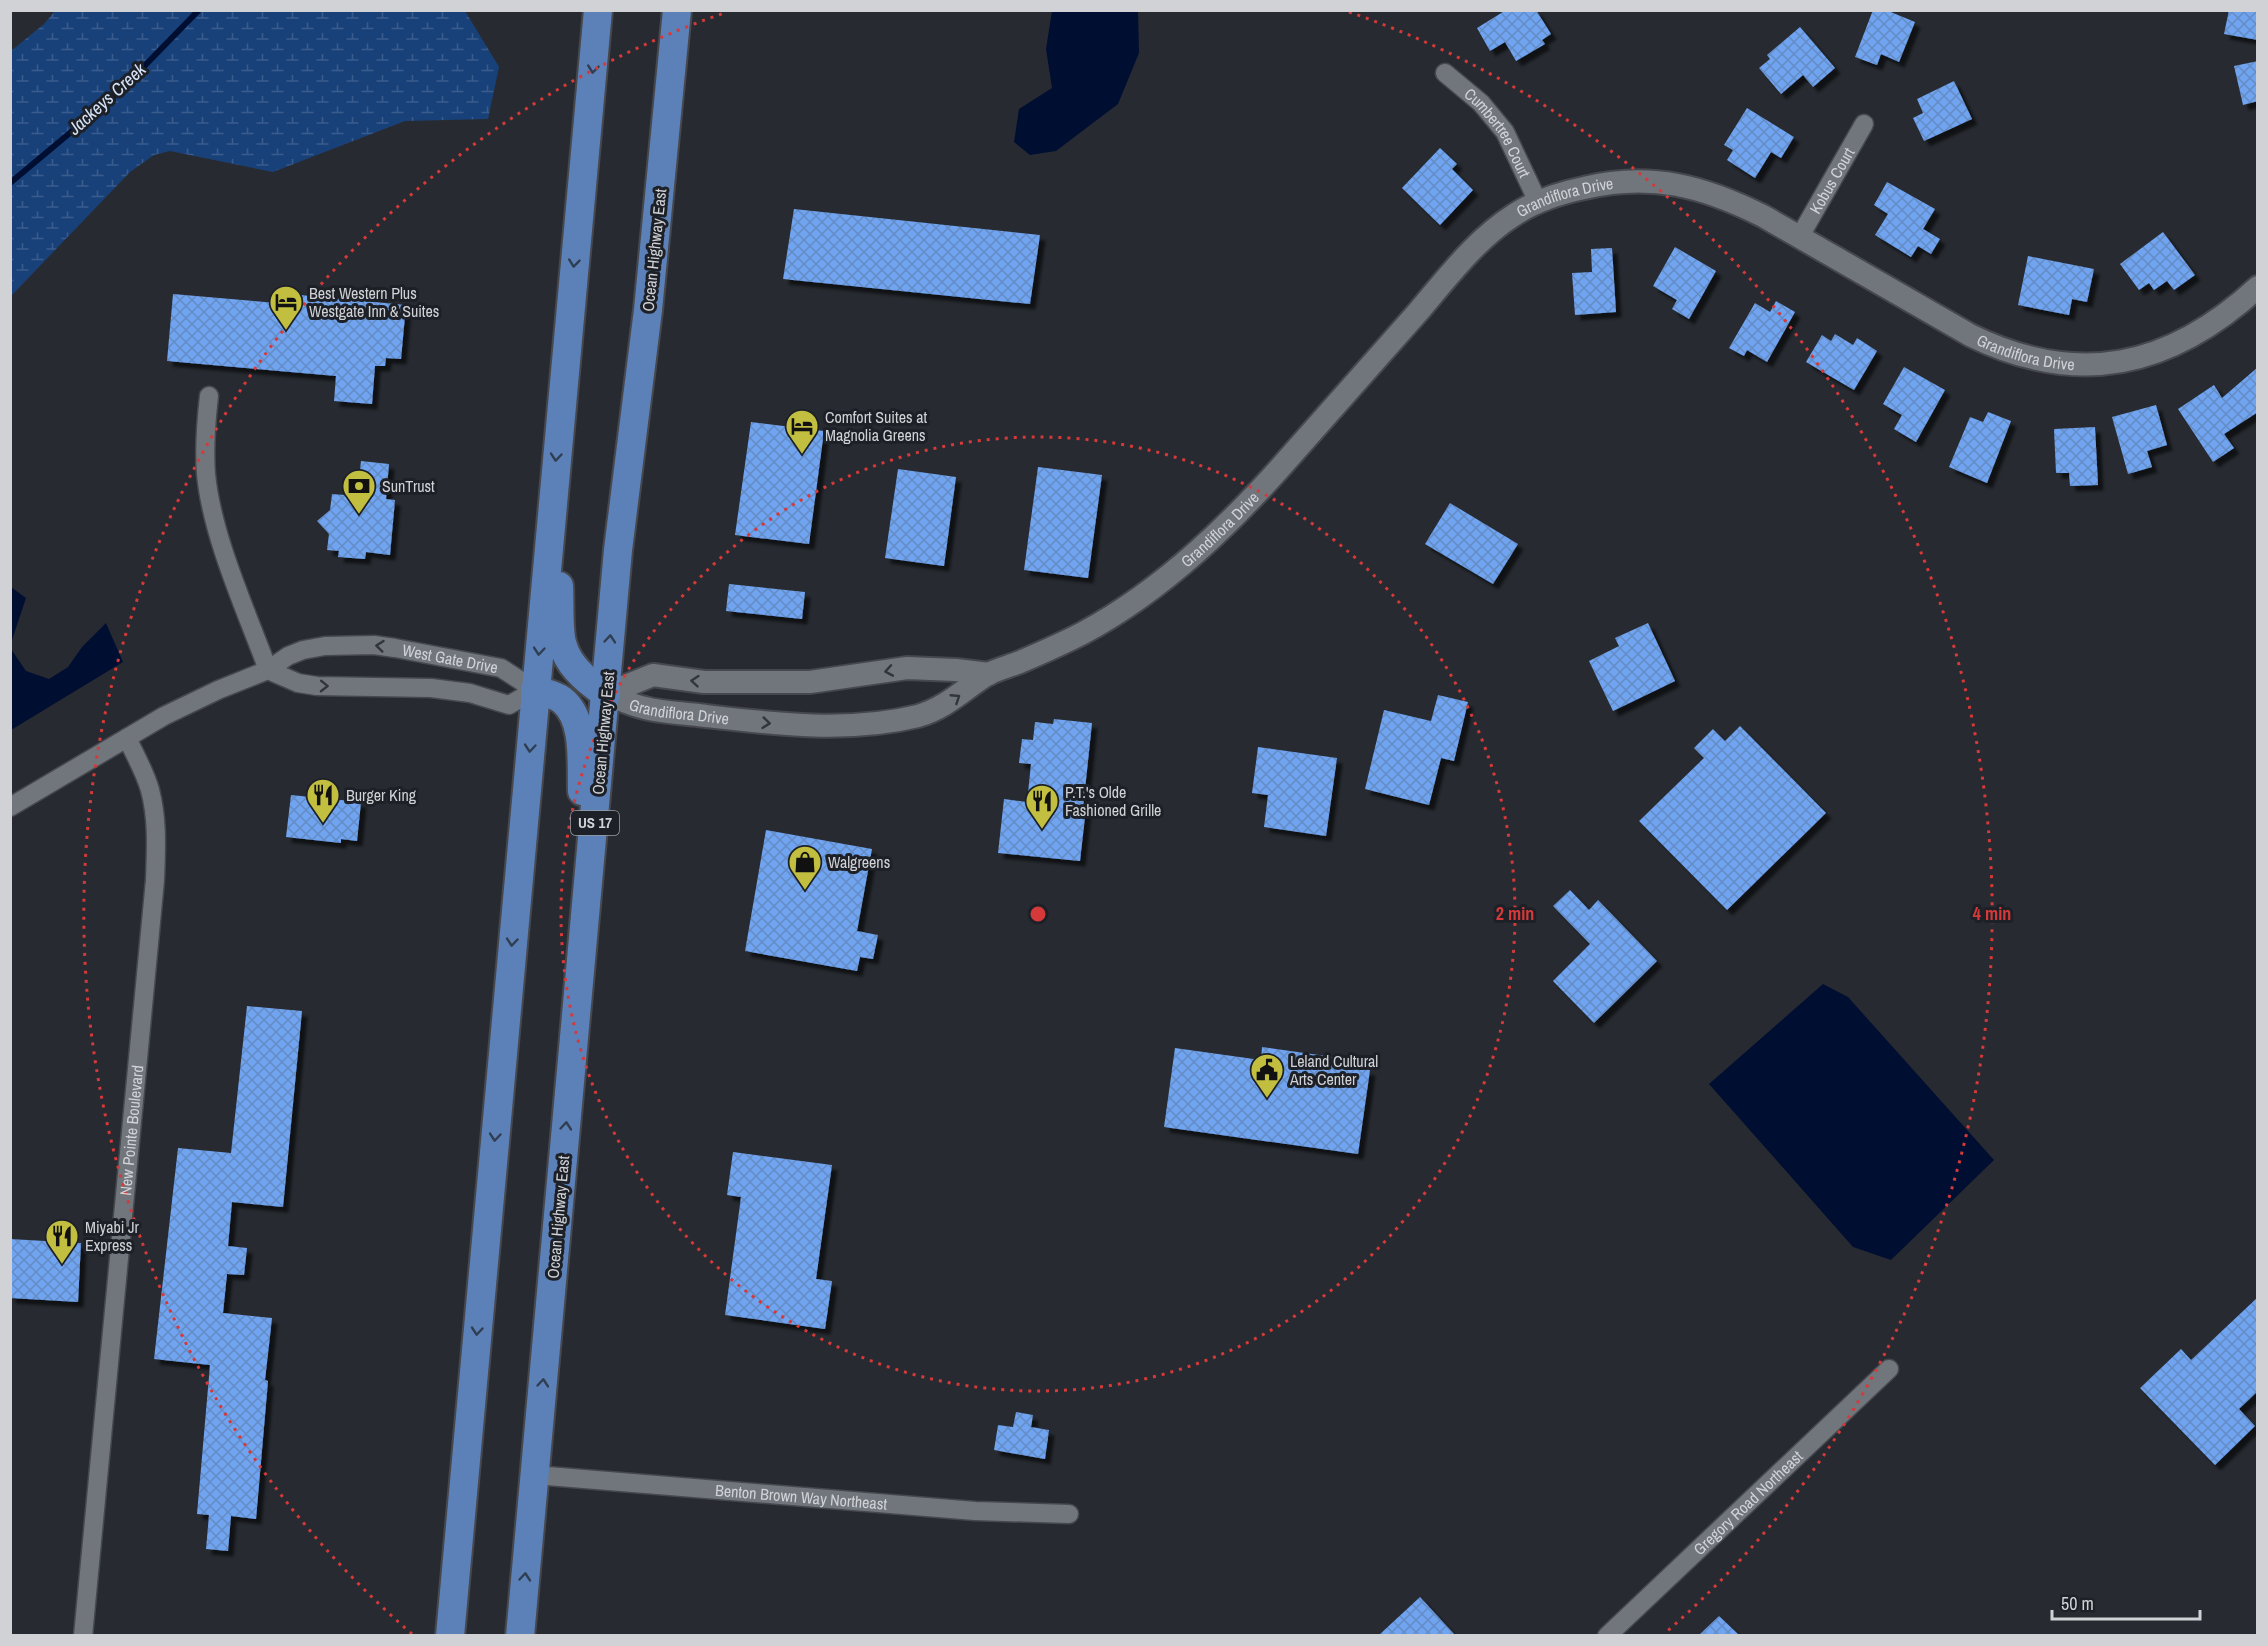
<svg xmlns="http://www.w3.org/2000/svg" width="2268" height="1646" font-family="'Archivo Narrow',sans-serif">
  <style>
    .wetland { fill: url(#wetland-marsh) }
    .water { fill: #000e31 }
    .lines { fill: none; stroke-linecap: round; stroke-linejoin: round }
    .stream { stroke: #000e31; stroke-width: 6 }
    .building { fill: url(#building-cross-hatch); filter: url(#shadow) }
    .minor-casing { stroke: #46484e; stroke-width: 21 }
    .tertiary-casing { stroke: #46484e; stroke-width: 26 }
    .trunk-casing { stroke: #46484e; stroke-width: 32 }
    .minor { stroke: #71767d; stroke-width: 18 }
    .tertiary { stroke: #71767d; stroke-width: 22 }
    .trunk { stroke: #5c81b8; stroke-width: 28 }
    .oneway { stroke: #303e52 }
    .oneway2 { stroke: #32363c }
    .ring { fill: none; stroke: #d53939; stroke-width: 3; stroke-dasharray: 3 6 }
    .labels { text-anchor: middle; stroke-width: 6; stroke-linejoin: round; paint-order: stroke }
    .shield { fill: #1d2127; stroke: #9a9da2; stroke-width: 1.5 }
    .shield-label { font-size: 15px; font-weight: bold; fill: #d0d2d6 }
    .street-label { font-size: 16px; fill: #d0d2d6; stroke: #1d2127 }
    .poi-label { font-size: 16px; fill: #d0d2d6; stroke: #1d2127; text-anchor: start }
    .water-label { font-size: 18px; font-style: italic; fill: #d6e3f7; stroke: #1d2127 }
    .centre { fill: #d53939; stroke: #1d2127; stroke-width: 3 }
    .ring-label { font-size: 18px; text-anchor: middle; font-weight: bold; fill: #d53939; stroke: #1d2127; stroke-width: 6; stroke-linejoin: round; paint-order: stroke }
  </style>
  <defs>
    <pattern id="wetland-marsh" width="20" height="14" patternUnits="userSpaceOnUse" patternTransform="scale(1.5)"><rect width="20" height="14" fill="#18417a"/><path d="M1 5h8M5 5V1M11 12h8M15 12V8" fill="none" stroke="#395c8c"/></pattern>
    <pattern id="building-cross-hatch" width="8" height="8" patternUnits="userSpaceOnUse" patternTransform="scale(1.5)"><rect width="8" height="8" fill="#70a4f0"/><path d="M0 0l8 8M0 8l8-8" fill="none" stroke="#648bc4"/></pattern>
    <filter id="shadow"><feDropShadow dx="5.5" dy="5.5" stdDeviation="1.5" flood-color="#0009"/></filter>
  </defs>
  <rect width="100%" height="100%" fill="#272b31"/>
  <path class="wetland" d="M 55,11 L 465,11 L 499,67 L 488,119 L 405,121 L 273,172 L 170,151 L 154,155 L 130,172 L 11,296 L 11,51 L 44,24 Z"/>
  <g class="water">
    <path d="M 1052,11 L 1138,11 L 1139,53 L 1118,104 L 1056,151 L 1030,155 L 1014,142 L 1019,109 L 1052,88 L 1046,49 Z"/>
    <path d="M 11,587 L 26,598 L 11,643 Z"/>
    <path d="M 106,623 L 123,662 L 11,730 L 11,649 L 26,671 L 49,679 L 68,667 L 82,647 Z"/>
    <path d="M 1823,984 L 1848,997 L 1994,1160 L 1891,1260 L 1853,1247 L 1709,1084 Z"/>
  </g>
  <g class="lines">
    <path class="stream" d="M 10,183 L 119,92 L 199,10"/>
  </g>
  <g class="building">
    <path d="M 1506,10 L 1536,10 L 1551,34 L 1542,40 L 1545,44 L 1516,61 L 1505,42 L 1490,51 L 1477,28 Z"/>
    <path d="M 1873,10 L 1886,10 L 1915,22 L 1899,62 L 1881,54 L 1877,65 L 1855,57 Z"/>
    <path d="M 2229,10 L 2258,10 L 2258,40 L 2224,34 Z"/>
    <path d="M 1800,27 L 1835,68 L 1813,87 L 1803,75 L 1781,94 L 1759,68 L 1770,59 L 1767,55 Z"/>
    <path d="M 2258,61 L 2258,101 L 2243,105 L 2234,66 Z"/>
    <path d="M 1954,81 L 1972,119 L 1924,141 L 1913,118 L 1923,113 L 1917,99 Z"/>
    <path d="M 1747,108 L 1794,137 L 1781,158 L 1771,152 L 1755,178 L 1727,160 L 1733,150 L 1724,145 Z"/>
    <path d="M 1440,148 L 1457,164 L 1452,169 L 1473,190 L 1440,225 L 1402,188 Z"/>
    <path d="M 1887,182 L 1935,209 L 1923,229 L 1940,239 L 1931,254 L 1918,246 L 1911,257 L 1875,235 L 1888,214 L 1874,205 Z"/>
    <path d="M 794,209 L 1040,235 L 1030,304 L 783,279 Z"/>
    <path d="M 2163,232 L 2195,275 L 2174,290 L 2167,281 L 2154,290 L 2149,283 L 2139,290 L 2120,264 Z"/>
    <path d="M 1675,247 L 1716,271 L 1689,319 L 1672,309 L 1677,300 L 1653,286 Z"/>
    <path d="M 1612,248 L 1616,312 L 1575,315 L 1572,273 L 1592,272 L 1591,249 Z"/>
    <path d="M 2028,256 L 2094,269 L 2087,302 L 2072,299 L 2069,315 L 2018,305 Z"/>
    <path d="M 173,294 L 288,304 L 290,294 L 406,305 L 401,359 L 386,358 L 385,366 L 375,366 L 372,404 L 334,401 L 336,376 L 167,361 Z"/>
    <path d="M 1776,301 L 1795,312 L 1767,362 L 1747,350 L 1744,356 L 1729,348 L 1755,303 L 1770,312 Z"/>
    <path d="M 1835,334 L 1853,345 L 1857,338 L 1877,351 L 1854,390 L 1806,362 L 1822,335 L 1831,341 Z"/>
    <path d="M 1904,367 L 1945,390 L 1916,442 L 1894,429 L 1902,415 L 1883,404 Z"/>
    <path d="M 2258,367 L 2258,412 L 2224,434 L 2234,448 L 2213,462 L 2178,409 L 2214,385 L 2222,398 Z"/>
    <path d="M 2156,405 L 2167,445 L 2147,451 L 2152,467 L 2128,474 L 2112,417 Z"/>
    <path d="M 1988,412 L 2011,421 L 1987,483 L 1949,467 L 1970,417 L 1983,422 Z"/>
    <path d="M 751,422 L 824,431 L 809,544 L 735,535 Z"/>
    <path d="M 2095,427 L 2098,485 L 2070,486 L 2069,473 L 2056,473 L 2054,429 Z"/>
    <path d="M 361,461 L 389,464 L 386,499 L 395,500 L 390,555 L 366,552 L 365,559 L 338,557 L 339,551 L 327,550 L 329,534 L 317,521 L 330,510 L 332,494 L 357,496 Z"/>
    <path d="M 1038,467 L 1102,475 L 1088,578 L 1024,570 Z"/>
    <path d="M 898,469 L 956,477 L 944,566 L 885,558 Z"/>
    <path d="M 1450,503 L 1518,544 L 1493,584 L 1425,544 Z"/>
    <path d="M 729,584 L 805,592 L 802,619 L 726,611 Z"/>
    <path d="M 1648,623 L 1675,681 L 1613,711 L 1589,661 L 1619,646 L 1615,638 Z"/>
    <path d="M 1438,695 L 1468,702 L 1454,761 L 1441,758 L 1429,805 L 1365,789 L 1384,710 L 1431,721 Z"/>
    <path d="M 1054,719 L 1092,723 L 1083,808 L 1086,808 L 1080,861 L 998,853 L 1004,799 L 1027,802 L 1031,764 L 1019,763 L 1022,739 L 1033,740 L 1035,722 L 1053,724 Z"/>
    <path d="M 1740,726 L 1826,813 L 1727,910 L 1639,821 L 1704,758 L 1694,748 L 1713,729 L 1725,741 Z"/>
    <path d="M 1258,747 L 1337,758 L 1326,836 L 1264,827 L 1268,795 L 1252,793 Z"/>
    <path d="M 291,795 L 361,802 L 357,841 L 341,839 L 341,843 L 286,837 Z"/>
    <path d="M 766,830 L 872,849 L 857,931 L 878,935 L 873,959 L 860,957 L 857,971 L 745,951 Z"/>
    <path d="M 1570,890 L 1589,910 L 1598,900 L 1657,961 L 1594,1023 L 1553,981 L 1590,944 L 1553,906 Z"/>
    <path d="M 247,1006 L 302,1011 L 283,1207 L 232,1202 L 228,1246 L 247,1248 L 244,1275 L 227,1274 L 223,1313 L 272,1318 L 265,1380 L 268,1381 L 256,1519 L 231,1516 L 228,1551 L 206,1549 L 209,1515 L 197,1514 L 210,1365 L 154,1359 L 178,1148 L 231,1153 Z"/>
    <path d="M 1262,1047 L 1333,1057 L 1332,1065 L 1370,1070 L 1358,1154 L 1164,1127 L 1175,1048 L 1261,1060 Z"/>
    <path d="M 733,1152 L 832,1165 L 816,1279 L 832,1281 L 825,1329 L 725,1315 L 741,1197 L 727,1195 Z"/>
    <path d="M 10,1239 L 81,1243 L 78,1302 L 10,1298 Z"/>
    <path d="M 2258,1297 L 2258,1391 L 2239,1409 L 2255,1426 L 2215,1465 L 2140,1388 L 2181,1349 L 2191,1360 Z"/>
    <path d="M 1016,1412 L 1033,1415 L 1031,1427 L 1049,1430 L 1045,1459 L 994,1450 L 998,1425 L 1013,1427 Z"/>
    <path d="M 1420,1597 L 1455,1635 L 1379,1635 Z"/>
    <path d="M 1719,1616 L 1739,1635 L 1699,1635 Z"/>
  </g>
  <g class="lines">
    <g class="minor-casing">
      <g id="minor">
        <path id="s1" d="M 1445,73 L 1481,103 L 1505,132 L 1538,202"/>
        <path id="s2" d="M 1799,238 L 1864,124"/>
        <path d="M 209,396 C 206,422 204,448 206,474 C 212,537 246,610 268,670"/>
        <path id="s3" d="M 10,807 L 164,716 L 218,690 L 268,670 L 288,656 L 303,650 L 325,646 L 374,645 L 395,648 L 501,668 L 535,690 L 509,705 L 470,693 L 431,688 L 317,686 L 298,683 L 268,670"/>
        <path id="s4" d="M 535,1475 L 975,1511 L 1069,1514"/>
        <path id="s5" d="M 83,1636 L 155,880 C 156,850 158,820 150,790 C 145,772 135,755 127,738"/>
        <path id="s6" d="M 1607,1636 L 1889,1369"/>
      </g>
    </g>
    <g class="tertiary-casing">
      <g id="tertiary">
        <path id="s7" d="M 606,694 C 619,699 631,705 645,708 C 664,713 686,713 706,716 C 775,724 849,733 918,716 C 946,708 964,689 988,674 C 998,669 1010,666 1020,662 C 1041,653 1062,644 1083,633 C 1165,589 1234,521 1295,451 C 1336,405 1377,358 1418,312 C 1447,278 1476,239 1514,215 C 1535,201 1560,193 1584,188 C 1651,172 1703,186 1763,216 L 1970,335 C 2078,388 2170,368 2258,287"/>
        <path d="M 606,694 L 653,675 L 704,682 L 810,682 L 907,668 L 956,670 L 989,674"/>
      </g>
    </g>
    <g class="trunk-casing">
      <g id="trunk">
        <path d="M 559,586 C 560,601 558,633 563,646 C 569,667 589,683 606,694"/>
        <path d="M 535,690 C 544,693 554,694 562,700 C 586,719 581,763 582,791"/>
        <path d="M 450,1636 L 598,10"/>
        <path d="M 520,1636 L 618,550 L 648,310 L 677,10"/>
      </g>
    </g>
    <use href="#minor" class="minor"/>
    <use href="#tertiary" class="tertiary"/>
    <use href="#trunk" class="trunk"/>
  </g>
  <defs><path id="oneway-chevron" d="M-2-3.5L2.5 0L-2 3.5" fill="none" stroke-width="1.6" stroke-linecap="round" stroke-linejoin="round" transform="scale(1.5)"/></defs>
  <g class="oneway">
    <use href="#oneway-chevron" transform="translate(593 69) rotate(96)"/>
    <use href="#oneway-chevron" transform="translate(574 263) rotate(96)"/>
    <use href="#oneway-chevron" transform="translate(556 457) rotate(95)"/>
    <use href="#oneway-chevron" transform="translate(610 639) rotate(-85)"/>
    <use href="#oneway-chevron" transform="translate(539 651) rotate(95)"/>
    <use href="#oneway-chevron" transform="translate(530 748) rotate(95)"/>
    <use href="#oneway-chevron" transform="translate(512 942) rotate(95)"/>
    <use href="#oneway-chevron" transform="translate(566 1126) rotate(-85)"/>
    <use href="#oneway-chevron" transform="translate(495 1137) rotate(95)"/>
    <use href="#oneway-chevron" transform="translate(477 1331) rotate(95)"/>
    <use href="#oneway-chevron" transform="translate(543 1383) rotate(-85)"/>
    <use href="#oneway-chevron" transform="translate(525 1577) rotate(-85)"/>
  </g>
  <g class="oneway2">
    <use href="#oneway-chevron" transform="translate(380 646) rotate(-174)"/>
    <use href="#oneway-chevron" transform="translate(889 671) rotate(170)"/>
    <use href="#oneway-chevron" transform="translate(695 681) rotate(-175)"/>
    <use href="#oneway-chevron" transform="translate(324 686) rotate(1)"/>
    <use href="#oneway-chevron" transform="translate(956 698) rotate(-33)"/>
    <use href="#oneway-chevron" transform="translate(766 723) rotate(6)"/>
  </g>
  <g class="ring">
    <circle cx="1038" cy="914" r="477"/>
    <path d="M412 1634A954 954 0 0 1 727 12M1349 12A954 954 0 0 1 1664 1634"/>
  </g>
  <defs>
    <g id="hotel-pin" transform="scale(1.725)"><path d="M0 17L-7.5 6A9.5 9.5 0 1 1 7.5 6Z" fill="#c1be40" stroke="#1d2127"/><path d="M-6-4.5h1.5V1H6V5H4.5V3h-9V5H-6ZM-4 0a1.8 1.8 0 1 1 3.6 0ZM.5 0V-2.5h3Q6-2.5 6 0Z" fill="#111"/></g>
    <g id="bank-pin" transform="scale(1.725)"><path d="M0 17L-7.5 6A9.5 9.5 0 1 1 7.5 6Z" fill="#c1be40" stroke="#1d2127"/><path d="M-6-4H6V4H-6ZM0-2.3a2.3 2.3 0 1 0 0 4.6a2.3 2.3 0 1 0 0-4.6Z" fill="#111"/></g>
    <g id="restaurant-pin" transform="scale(1.725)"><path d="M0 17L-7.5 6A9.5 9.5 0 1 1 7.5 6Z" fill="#c1be40" stroke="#1d2127"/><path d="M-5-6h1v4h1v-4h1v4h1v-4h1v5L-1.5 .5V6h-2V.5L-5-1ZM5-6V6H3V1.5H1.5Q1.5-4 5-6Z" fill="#111"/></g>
    <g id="shop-pin" transform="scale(1.725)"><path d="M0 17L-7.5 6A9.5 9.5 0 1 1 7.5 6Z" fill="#c1be40" stroke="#1d2127"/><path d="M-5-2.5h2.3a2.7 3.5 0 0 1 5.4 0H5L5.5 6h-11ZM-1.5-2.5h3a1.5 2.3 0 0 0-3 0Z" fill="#111"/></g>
    <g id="civic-pin" transform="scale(1.725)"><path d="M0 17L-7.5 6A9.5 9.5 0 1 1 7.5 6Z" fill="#c1be40" stroke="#1d2127"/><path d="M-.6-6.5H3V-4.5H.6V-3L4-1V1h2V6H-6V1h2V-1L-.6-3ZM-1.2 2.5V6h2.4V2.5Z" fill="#111"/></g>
  </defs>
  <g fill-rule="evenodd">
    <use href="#hotel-pin" x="286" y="302"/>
    <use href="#hotel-pin" x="802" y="426"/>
    <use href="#bank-pin" x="359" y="486"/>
    <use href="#restaurant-pin" x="323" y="795"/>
    <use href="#restaurant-pin" x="1042" y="801"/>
    <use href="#shop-pin" x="805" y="862"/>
    <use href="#civic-pin" x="1267" y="1070"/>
    <use href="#restaurant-pin" x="62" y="1236"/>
  </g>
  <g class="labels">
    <rect class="shield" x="571" y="811" width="48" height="24" rx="4.5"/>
    <g class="shield-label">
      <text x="595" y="828">US 17</text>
    </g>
    <g class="street-label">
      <text dy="6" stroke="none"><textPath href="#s1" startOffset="81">Cumbertree Court</textPath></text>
      <text dy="6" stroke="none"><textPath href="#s2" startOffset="66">Kobus Court</textPath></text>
      <text dy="6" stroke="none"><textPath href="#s7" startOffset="1160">Grandiflora Drive</textPath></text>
      <text transform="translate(654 250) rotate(-84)" y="6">Ocean Highway East</text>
      <text dy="6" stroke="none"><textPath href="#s7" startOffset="1664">Grandiflora Drive</textPath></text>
      <text dy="6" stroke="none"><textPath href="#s7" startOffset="674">Grandiflora Drive</textPath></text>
      <text dy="6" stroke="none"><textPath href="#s3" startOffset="482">West Gate Drive</textPath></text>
      <text dy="6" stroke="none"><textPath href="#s7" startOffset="76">Grandiflora Drive</textPath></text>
      <text transform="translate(603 733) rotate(-85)" y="6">Ocean Highway East</text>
      <text dy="6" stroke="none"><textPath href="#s5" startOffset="508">New Pointe Boulevard</textPath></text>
      <text transform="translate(558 1217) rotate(-85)" y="6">Ocean Highway East</text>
      <text dy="6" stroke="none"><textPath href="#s4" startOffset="267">Benton Brown Way Northeast</textPath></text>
      <text dy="6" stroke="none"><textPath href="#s6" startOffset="194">Gregory Road Northeast</textPath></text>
    </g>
    <g class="poi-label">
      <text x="309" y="299">Best Western Plus<tspan x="309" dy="18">Westgate Inn &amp; Suites</tspan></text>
      <text x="825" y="423">Comfort Suites at<tspan x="825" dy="18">Magnolia Greens</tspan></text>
      <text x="382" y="492">SunTrust</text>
      <text x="1065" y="798">P.T.'s Olde<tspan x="1065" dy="18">Fashioned Grille</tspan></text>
      <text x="346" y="801">Burger King</text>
      <text x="828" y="868">Walgreens</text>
      <text x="1290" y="1067">Leland Cultural<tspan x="1290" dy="18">Arts Center</tspan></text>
      <text x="85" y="1233">Miyabi Jr<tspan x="85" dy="18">Express</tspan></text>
    </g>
    <g class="water-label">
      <text transform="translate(107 99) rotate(-42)" y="6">Jackeys Creek</text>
    </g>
  </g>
  <circle cx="1038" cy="914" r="9" class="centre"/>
  <g class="ring-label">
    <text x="1515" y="920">2 min</text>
    <text x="1992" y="920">4 min</text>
  </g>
  <rect width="2268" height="1646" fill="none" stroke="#d0d2d6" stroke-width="24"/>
  <path d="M2052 1610v9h148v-9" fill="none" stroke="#d0d2d6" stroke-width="3"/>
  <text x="2061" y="1610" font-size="18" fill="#d0d2d6" stroke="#1d2127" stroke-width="4.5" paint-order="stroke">50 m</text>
</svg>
